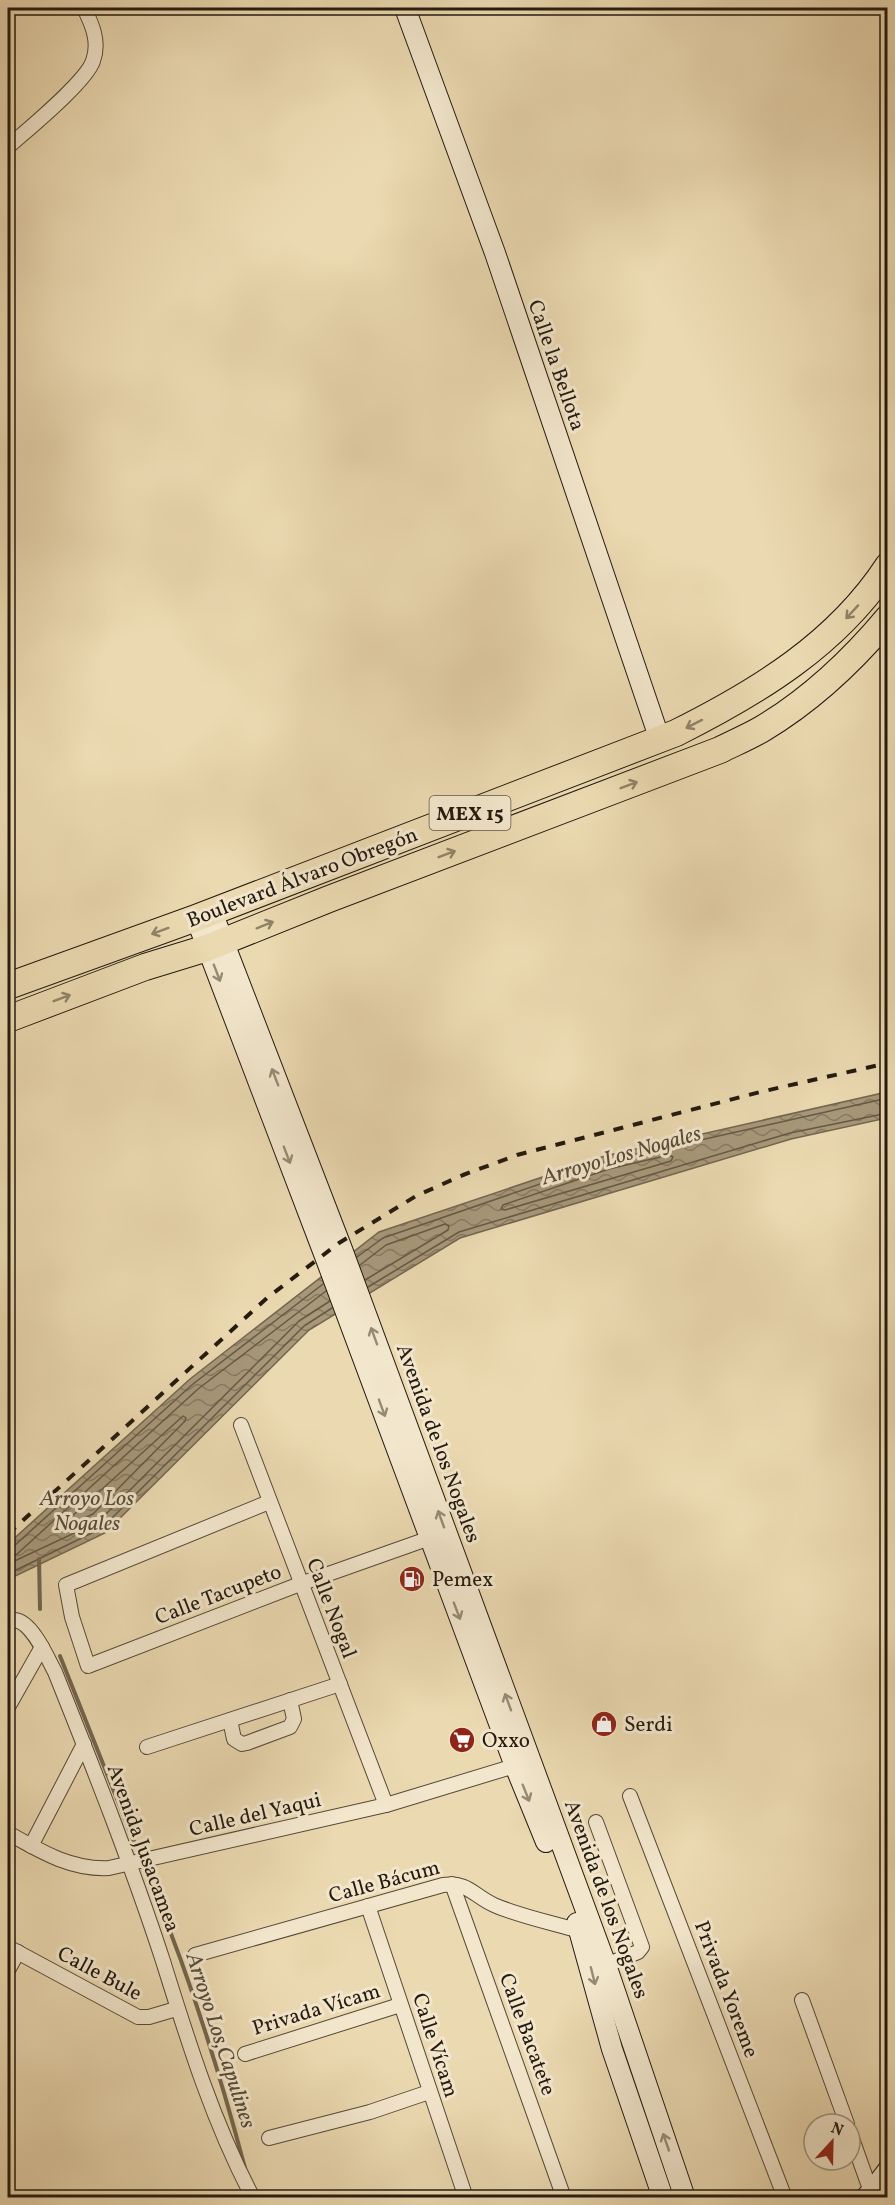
<svg xmlns="http://www.w3.org/2000/svg" width="895" height="2205" font-family="Vollkorn,serif">
  <style>
    .water { fill: url(#water-waves); stroke: #73664f; stroke-width: 1.5 }
    .lines { fill: none; stroke-linecap: round; stroke-linejoin: round }
    .shore { stroke: #665944; stroke-width: 1.5 }
    .stream { stroke: #73664f; stroke-width: 4 }
    .street-casing { stroke: #564a37; stroke-width: 16 }
    .secondary-casing { stroke: #241a0e; stroke-width: 22 }
    .highway-casing { stroke: #241a0e; stroke-width: 28 }
    .street { stroke: #f2e6cc; stroke-width: 14 }
    .secondary { stroke: #f2e6cc; stroke-width: 20 }
    .highway { stroke: #ebd9b1; stroke-width: 26 }
    .rail { stroke: #241a0e; stroke-width: 4; stroke-dasharray: 10 10; stroke-linecap: butt }
    .oneway { stroke: #918368 }
    .oneway2 { stroke: #958a76 }
    .labels { text-anchor: middle; stroke-width: 6; stroke-linejoin: round; paint-order: stroke }
    .shield { fill: #f2e6cc; stroke: #625747; stroke-width: 1.5 }
    .shield-label { font-size: 20px; font-weight: bold; fill: #241a0e }
    .street-label { font-size: 21px; fill: #241a0e; stroke: #f2e6cc }
    .poi-label { font-size: 21px; fill: #241a0e; stroke: #f2e6cc; text-anchor: start }
    .water-label { font-size: 22px; font-style: italic; fill: #584c39; stroke: #f2e6cc }
  </style>
  <defs>
    <pattern id="water-waves" width="16" height="10" patternUnits="userSpaceOnUse" patternTransform="scale(1.5)"><rect width="16" height="10" fill="#a7987a"/><path d="M0 5q4-4 8 0t8 0" fill="none" stroke="#887b62"/></pattern>
  </defs>
  <rect width="100%" height="100%" fill="#ebd9b1"/>
  <filter id="stains"><feTurbulence type="fractalNoise" baseFrequency=".00333" numOctaves="4"/><feColorMatrix values="0 0 0 0 .2 0 0 0 0 .09 0 0 0 0 .02 0 0 0 .5 -.17"/></filter>
  <radialGradient id="worn" r=".72"><stop offset=".6" stop-color="#630" stop-opacity="0"/><stop offset="1" stop-color="#630" stop-opacity=".3"/></radialGradient>
  <path class="water" d="M 887,1092 L 887,1118 L 791,1139 L 460,1238 L 309,1330 L 105,1533 L 13,1577 L 8,1582 L 8,1544 L 190,1379 L 379,1232 L 605,1156 Z"/>
  <g class="lines">
    <g class="shore">
      <path d="M 669,1155 L 673,1157 L 671,1161 L 505,1210 L 501,1209 L 503,1205 L 609,1169 Z"/>
      <path d="M 357,1257 L 383,1238 L 607,1161 L 888,1098"/>
      <path d="M 360,1265 L 386,1245 L 445,1224 L 449,1226 L 448,1230 L 365,1280"/>
      <path d="M 368,1287 L 459,1232 L 790,1133 L 888,1113"/>
      <path d="M 183,1416 L 186,1418 L 185,1421 L 93,1514 L 72,1524 L 68,1523 L 69,1519 Z"/>
      <path d="M 8,1548 L 14,1546 L 193,1384 L 323,1284"/>
      <path d="M 8,1556 L 16,1555 L 198,1389 L 326,1291"/>
      <path d="M 8,1564 L 98,1522 L 299,1321 L 330,1301"/>
      <path d="M 8,1574 L 102,1528 L 304,1326 L 332,1308"/>
    </g>
    <g class="stream">
      <path d="M 39,1559 L 40,1609"/>
      <path d="M 60,1656 L 135,1844"/>
      <path d="M 155,1893 C 192,1983 220,2074 245,2168"/>
    </g>
    <g class="street-casing">
      <g id="street">
        <path d="M 8,147 C 27,130 86,82 93,61 C 100,42 92,24 84,8"/>
        <path d="M 241,1425 L 386,1805"/>
        <path d="M 269,1502 L 66,1585 L 72,1617 L 88,1666 L 300,1584 L 430,1538"/>
        <path d="M 8,1624 L 15,1620 C 32,1622 47,1657 55,1672 C 93,1767 131,1863 163,1961 C 188,2041 212,2119 251,2194 L 255,2198"/>
        <path d="M 8,1707 L 42,1647"/>
        <path d="M 230,1720 L 234,1739 L 242,1744 L 247,1743 L 290,1727 L 294,1719 L 290,1700"/>
        <path d="M 147,1747 L 340,1684"/>
        <path d="M 630,1796 L 785,2198"/>
        <path d="M 596,1822 L 642,1947 L 638,1952 L 606,1965"/>
        <path d="M 8,1833 C 40,1851 71,1870 109,1868 L 386,1805 L 521,1764"/>
        <path d="M 31,1846 L 84,1744"/>
        <path d="M 452,1884 L 564,2198"/>
        <path d="M 368,1906 L 466,2198"/>
        <path d="M 8,1947 L 138,2017 L 149,2017 L 176,2009"/>
        <path d="M 195,1955 L 443,1885 C 469,1882 472,1895 494,1905 C 519,1916 553,1923 580,1931"/>
        <path d="M 8,1970 L 18,1952"/>
        <path d="M 802,2000 L 847,2124"/>
        <path d="M 245,2054 L 400,2005"/>
        <path d="M 850,2133 L 871,2192"/>
        <path d="M 269,2138 L 370,2112 L 429,2092"/>
      </g>
    </g>
    <g class="secondary-casing">
      <g id="secondary">
        <path d="M 405,8 L 495,253 L 660,740"/>
        <path d="M 212,912 L 342,1249 L 606,1965 L 685,2198"/>
        <path d="M 196,918 L 326,1259 L 515,1766 L 546,1842"/>
        <path d="M 577,1923 L 612,2049 L 663,2198"/>
        <path d="M 865,2198 L 871,2192 L 888,2170"/>
      </g>
    </g>
    <g class="highway-casing">
      <g id="highway">
        <path d="M 8,986 L 196,918 L 676,733 C 758,692 837,644 888,566"/>
        <path d="M 8,1019 L 145,967 L 207,948 L 329,899 L 720,750 C 734,743 748,737 762,729 C 809,701 852,661 888,618"/>
      </g>
    </g>
    <use href="#street" class="street"/>
    <use href="#secondary" class="secondary"/>
    <use href="#highway" class="highway"/>
    <path class="rail" d="M 8,1534 L 267,1298 L 339,1243 L 416,1196 L 463,1175 L 517,1155 L 760,1092 L 888,1063"/>
  </g>
  <defs><path id="oneway-shaft" d="M-6 0H5M1.5-3L5.5 0L1.5 3" fill="none" stroke-width="1.6" stroke-linecap="round" stroke-linejoin="round" transform="scale(1.5)"/></defs>
  <g class="oneway">
    <use href="#oneway-shaft" transform="translate(852 612) rotate(133)"/>
    <use href="#oneway-shaft" transform="translate(694 724) rotate(153)"/>
    <use href="#oneway-shaft" transform="translate(629 785) rotate(-21)"/>
    <use href="#oneway-shaft" transform="translate(447 854) rotate(-21)"/>
    <use href="#oneway-shaft" transform="translate(265 925) rotate(-22)"/>
    <use href="#oneway-shaft" transform="translate(160 931) rotate(160)"/>
    <use href="#oneway-shaft" transform="translate(62 998) rotate(-21)"/>
  </g>
  <g class="oneway2">
    <use href="#oneway-shaft" transform="translate(217 973) rotate(69)"/>
    <use href="#oneway-shaft" transform="translate(275 1077) rotate(-111)"/>
    <use href="#oneway-shaft" transform="translate(287 1155) rotate(69)"/>
    <use href="#oneway-shaft" transform="translate(374 1336) rotate(-110)"/>
    <use href="#oneway-shaft" transform="translate(382 1408) rotate(70)"/>
    <use href="#oneway-shaft" transform="translate(441 1519) rotate(-110)"/>
    <use href="#oneway-shaft" transform="translate(457 1611) rotate(69)"/>
    <use href="#oneway-shaft" transform="translate(508 1702) rotate(-110)"/>
    <use href="#oneway-shaft" transform="translate(526 1793) rotate(68)"/>
    <use href="#oneway-shaft" transform="translate(593 1976) rotate(76)"/>
    <use href="#oneway-shaft" transform="translate(666 2142) rotate(-109)"/>
  </g>
  <defs>
    <g id="fuel-disc" transform="scale(1.35)"><circle r="9.5" fill="#8f2418" stroke="#f2e6cc"/><path d="M-5.5-6h7V0h2V4h1.3V-2.5L3-4.5l.8-.8L6-3V5H2.5V1h-1V6h-7ZM-4.2-4.7v3.2H.2V-4.7Z" fill="#fff"/></g>
    <g id="shop-disc" transform="scale(1.35)"><circle r="9.5" fill="#8f2418" stroke="#f2e6cc"/><path d="M-5-2.5h2.3a2.7 3.5 0 0 1 5.4 0H5L5.5 6h-11ZM-1.5-2.5h3a1.5 2.3 0 0 0-3 0Z" fill="#fff"/></g>
    <g id="supermarket-disc" transform="scale(1.35)"><circle r="9.5" fill="#8f2418" stroke="#f2e6cc"/><path d="M-6-5.5h2.5l.6 2H6L4.5 2H-2.5L-4.4-4H-6ZM-1.5 3.2a1.3 1.3 0 1 0 .1 0ZM3 3.2a1.3 1.3 0 1 0 .1 0Z" fill="#fff"/></g>
  </defs>
  <g fill-rule="evenodd">
    <use href="#fuel-disc" x="412" y="1579"/>
    <use href="#shop-disc" x="604" y="1724"/>
    <use href="#supermarket-disc" x="462" y="1740"/>
  </g>
  <g class="labels">
    <rect class="shield" x="429.5" y="796" width="81" height="34" rx="4.5"/>
    <g class="shield-label">
      <text x="470" y="820">MEX 15</text>
    </g>
    <g class="street-label">
      <text transform="translate(557 365) rotate(71)" y="7">Calle la Bellota</text>
      <text transform="translate(302 877) rotate(-21)" y="7">Boulevard Álvaro Obregón</text>
      <text transform="translate(439 1443) rotate(70)" y="7">Avenida de los Nogales</text>
      <text transform="translate(218 1594) rotate(-21)" y="7">Calle Tacupeto</text>
      <text transform="translate(332 1608) rotate(69)" y="7">Calle Nogal</text>
      <text transform="translate(255 1814) rotate(-13)" y="7">Calle del Yaqui</text>
      <text transform="translate(144 1848) rotate(70)" y="7">Avenida Jusacamea</text>
      <text transform="translate(384 1881) rotate(-15)" y="7">Calle Bácum</text>
      <text transform="translate(607 1899) rotate(70)" y="7">Avenida de los Nogales</text>
      <text transform="translate(100 1973) rotate(28)" y="7">Calle Bule</text>
      <text transform="translate(727 1989) rotate(69)" y="7">Privada Yoreme</text>
      <text transform="translate(316 2009) rotate(-17)" y="7">Privada Vícam</text>
      <text transform="translate(528 2034) rotate(70)" y="7">Calle Bacatete</text>
      <text transform="translate(436 2045) rotate(72)" y="7">Calle Vícam</text>
    </g>
    <g class="poi-label">
      <text x="432" y="1586">Pemex</text>
      <text x="624" y="1731">Serdi</text>
      <text x="482" y="1747">Oxxo</text>
    </g>
    <g class="water-label">
      <text transform="translate(621 1154) rotate(-16)" y="8">Arroyo Los Nogales</text>
      <text x="87" y="1505">Arroyo Los<tspan x="87" dy="25">Nogales</tspan></text>
      <text transform="translate(222 2040) rotate(72)" y="8">Arroyo Los,Capulines</text>
    </g>
  </g>
  <rect width="895" height="2205" fill="none" stroke="#ebd9b1" stroke-width="30"/>
  <rect x="9" y="9" width="877" height="2187" fill="none" stroke="#241a0e" stroke-width="3"/>
  <rect x="15" y="15" width="865" height="2175" fill="none" stroke="#241a0e" stroke-width="1.5"/>
  <g transform="translate(832 2142) rotate(22)"><circle r="28" fill="#f2e6cc" stroke="#a09480" stroke-width="1.5"/>
  <path d="M0-4.5L10 22L0 15L-10 22Z" fill="#8f2418"/>
  <text y="-9" font-size="16" font-weight="bold" text-anchor="middle" fill="#241a0e">N</text>
  </g>
  <rect width="100%" height="100%" filter="url(#stains)"/>
  <rect width="100%" height="100%" fill="url(#worn)"/>
</svg>
